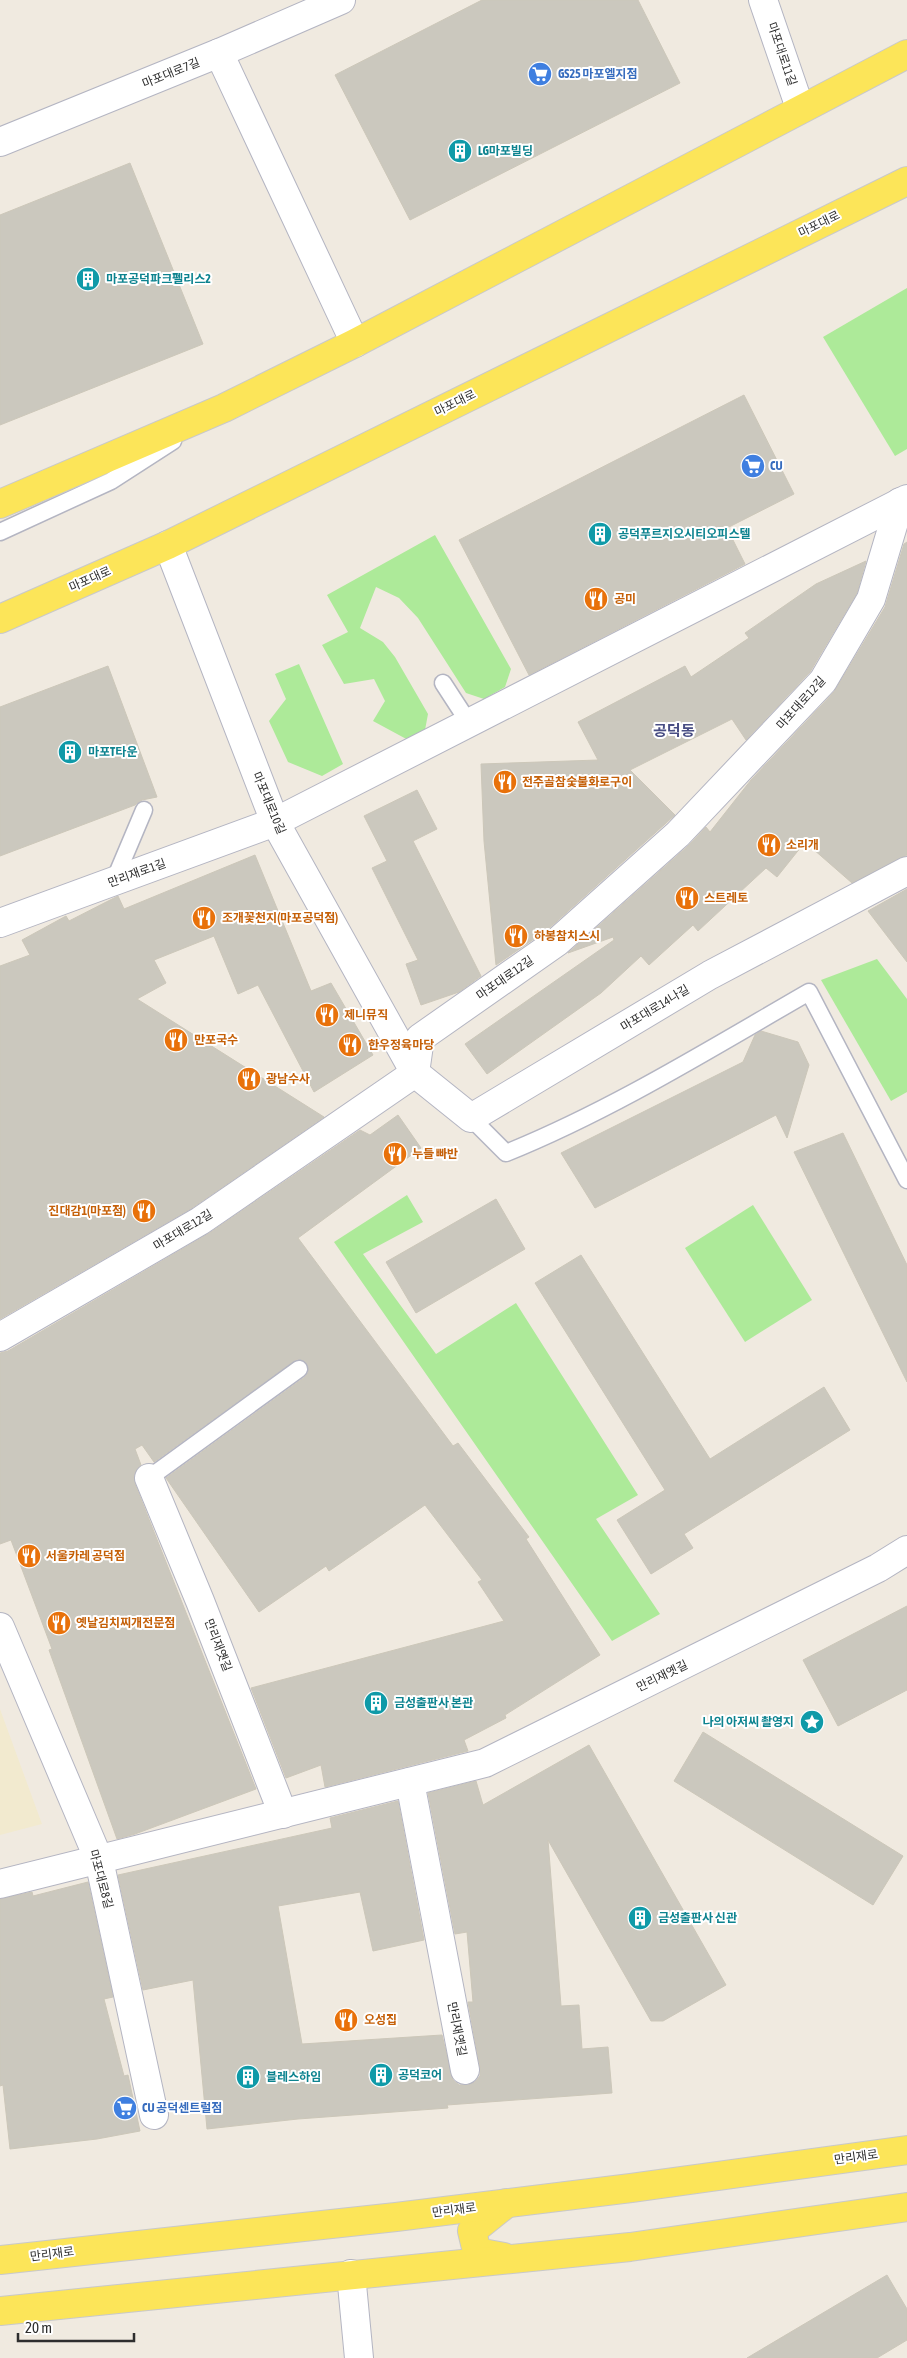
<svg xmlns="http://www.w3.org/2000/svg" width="907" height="2358" font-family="'Asap Condensed','Noto Sans KR',sans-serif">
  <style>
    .education { fill: #f2eacf }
    .green { fill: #adea99 }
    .building { fill: #cbc8be; stroke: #ccc7b9 }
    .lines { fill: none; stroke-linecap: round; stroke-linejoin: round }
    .lane-casing { stroke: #b4b5c2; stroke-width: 19 }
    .street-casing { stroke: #b4b5c2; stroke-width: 30 }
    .secondary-casing { stroke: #b4b5c2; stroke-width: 30 }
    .primary-casing { stroke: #c9c9c9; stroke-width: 30 }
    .lane { stroke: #fff; stroke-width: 16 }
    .street { stroke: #fff; stroke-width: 28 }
    .secondary { stroke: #fff; stroke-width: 28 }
    .primary { stroke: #fce559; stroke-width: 28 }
    .labels { text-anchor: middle; stroke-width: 4; stroke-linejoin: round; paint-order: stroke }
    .street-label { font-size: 12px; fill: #2e2e2e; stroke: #fff }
    .shop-label { font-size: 12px; font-weight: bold; fill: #366cbe; stroke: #fff; text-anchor: start }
    .culture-label { font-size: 12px; font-weight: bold; fill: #0d838f; stroke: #fff; text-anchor: start }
    .food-label { font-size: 12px; font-weight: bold; fill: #c56008; stroke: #fff; text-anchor: start }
    .quarter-label { font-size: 15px; font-weight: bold; fill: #494e84; stroke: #fff }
  </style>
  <rect width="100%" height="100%" fill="#f0eae0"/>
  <path class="education" d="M 0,1709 L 42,1824 L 0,1835 Z"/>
  <g class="green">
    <path d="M 907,288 L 907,449 L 895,456 L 823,337 Z"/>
    <path d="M 435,535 L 511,669 L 505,687 L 484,699 L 466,693 L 418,618 L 399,598 L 376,587 L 360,628 L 383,642 L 395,657 L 428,714 L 425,730 L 410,741 L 373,721 L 385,701 L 374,679 L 344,684 L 322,645 L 348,632 L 327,595 Z"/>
    <path d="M 299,664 L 343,764 L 322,776 L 288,762 L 269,721 L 286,699 L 275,674 Z"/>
    <path d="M 877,959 L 907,999 L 907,1092 L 891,1101 L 821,980 Z"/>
    <path d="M 407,1195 L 423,1222 L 363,1254 L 436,1354 L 516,1303 L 638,1495 L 596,1519 L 660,1614 L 612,1641 L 334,1242 Z"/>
    <path d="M 753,1205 L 812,1300 L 745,1342 L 685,1248 Z"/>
  </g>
  <g class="building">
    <path d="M 482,0 L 638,0 L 680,83 L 410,220 L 335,75 Z"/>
    <path d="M 130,163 L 203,344 L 0,425 L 0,215 Z"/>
    <path d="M 744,395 L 794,494 L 727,528 L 745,564 L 529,675 L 459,540 Z"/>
    <path d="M 907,542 L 907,855 L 852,883 L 805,842 L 777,877 L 766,868 L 698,931 L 693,925 L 649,965 L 641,956 L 601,993 L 487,1074 L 465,1044 L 614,940 L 613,937 L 568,953 L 688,846 L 706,827 L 710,832 L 751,780 L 834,692 L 885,607 L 904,544 Z"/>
    <path d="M 866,561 L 857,593 L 810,672 L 746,740 L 732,719 L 630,770 L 675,815 L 547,930 L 496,965 L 484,841 L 481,764 L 598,760 L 578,722 L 685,666 L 691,677 L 749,638 L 745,633 L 816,584 Z"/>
    <path d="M 108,666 L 157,797 L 142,800 L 135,805 L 0,856 L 0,707 Z"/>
    <path d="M 417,790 L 437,829 L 413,841 L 481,976 L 459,992 L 421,1005 L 406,964 L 418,960 L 372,868 L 387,861 L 364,816 Z"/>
    <path d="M 255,855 L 311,991 L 331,983 L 373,1055 L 314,1092 L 258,985 L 238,994 L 214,936 L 154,960 L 166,983 L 137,999 L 324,1117 L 192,1208 L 0,1319 L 0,966 L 30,955 L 22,940 L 66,916 L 69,921 L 118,896 L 124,909 Z"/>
    <path d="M 907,889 L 907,962 L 868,911 Z"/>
    <path d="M 761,1031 L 798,1042 L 809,1065 L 787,1138 L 776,1115 L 595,1208 L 561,1153 L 743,1062 L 755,1035 Z"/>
    <path d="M 398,1115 L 421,1148 L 298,1238 L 453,1446 L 458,1443 L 529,1537 L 526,1539 L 600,1655 L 505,1715 L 506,1718 L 464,1740 L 468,1751 L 325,1787 L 321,1765 L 286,1778 L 251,1688 L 504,1621 L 478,1582 L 482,1580 L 425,1505 L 329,1571 L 326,1566 L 259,1612 L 166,1478 L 305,1377 L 308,1373 L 307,1364 L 297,1359 L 154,1462 L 142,1445 L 135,1449 L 141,1465 L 134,1475 L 135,1484 L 256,1789 L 135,1834 L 117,1839 L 49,1650 L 52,1649 L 11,1540 L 0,1544 L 0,1353 L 8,1351 L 208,1234 L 360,1130 L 370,1135 Z"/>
    <path d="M 843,1133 L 907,1265 L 907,1382 L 794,1152 Z"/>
    <path d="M 496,1199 L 525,1249 L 416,1313 L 386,1262 Z"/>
    <path d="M 581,1255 L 710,1459 L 824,1387 L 850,1430 L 684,1534 L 693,1548 L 651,1574 L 617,1520 L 665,1490 L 535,1283 Z"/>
    <path d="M 907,1606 L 907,1690 L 838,1726 L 803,1660 Z"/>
    <path d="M 703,1732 L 903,1856 L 873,1905 L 674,1781 Z"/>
    <path d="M 589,1745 L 726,1985 L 663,2021 L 651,2021 L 548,1840 L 561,2006 L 579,2005 L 582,2049 L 608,2047 L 612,2093 L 447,2105 L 448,2108 L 298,2119 L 207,2129 L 193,1980 L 143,1990 L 118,1875 L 332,1828 L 330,1818 L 398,1801 L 424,1940 L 373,1951 L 360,1892 L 278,1906 L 302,2044 L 442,2035 L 453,2080 L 459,2085 L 468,2085 L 475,2082 L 480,2076 L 480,2068 L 468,2002 L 473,2002 L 467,1932 L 455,1934 L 428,1793 L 476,1781 L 483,1805 Z"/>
    <path d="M 88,1882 L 113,1997 L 104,1999 L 124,2076 L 128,2075 L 140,2131 L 97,2139 L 10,2149 L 3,2085 L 0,2086 L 0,1899 L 32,1892 L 33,1896 Z"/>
    <path d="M 887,2275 L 907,2309 L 907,2340 L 877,2358 L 747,2358 Z"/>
  </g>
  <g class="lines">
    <g class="lane-casing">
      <g id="lane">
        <path d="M 0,532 L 111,481 L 173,441"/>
        <path d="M 443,683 L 469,723"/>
        <path d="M 114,881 L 144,810"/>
        <path d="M 471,1118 L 506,1153 C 612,1110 710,1049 809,992 L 907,1180"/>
        <path d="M 149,1478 L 299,1369"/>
      </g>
    </g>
    <g class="street-casing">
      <g id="street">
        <path d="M 763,0 L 800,108"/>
        <path d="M 219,53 L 355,343"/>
        <path d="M 0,142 L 219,53 L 341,0"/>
        <path d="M 168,545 L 275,822 L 415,1073 L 471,1118 L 710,975 L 907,871"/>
        <path d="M 0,923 L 275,822 L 907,499"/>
        <path d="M 0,1337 L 200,1221 L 415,1073 L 420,1038 L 557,942 L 678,834 L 823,681 L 871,599 L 900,502"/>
        <path d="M 149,1478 L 200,1601 L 283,1814"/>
        <path d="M 0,1627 L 99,1860 L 154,2115"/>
        <path d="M 351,2274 L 359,2358"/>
      </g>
    </g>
    <g class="secondary-casing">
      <g id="secondary">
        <path d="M 410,1782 L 465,2070"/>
        <path d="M 0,1884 L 485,1763 L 878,1568 L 907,1550"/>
      </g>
    </g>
    <g class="primary-casing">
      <g id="primary">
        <path d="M 0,504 L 224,408 L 355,343 L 907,54"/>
        <path d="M 0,619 L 168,545 L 907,181"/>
        <path d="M 504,2257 L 477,2252 L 472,2231 L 507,2203"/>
        <path d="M 0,2260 L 396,2217 L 631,2188 L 907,2150"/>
        <path d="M 0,2311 L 630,2247 L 907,2207"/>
      </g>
    </g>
    <use href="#lane" class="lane"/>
    <use href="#street" class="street"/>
    <use href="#secondary" class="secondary"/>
    <use href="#primary" class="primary"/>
  </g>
  <defs>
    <g id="supermarket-disc" transform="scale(1.25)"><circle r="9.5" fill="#3f7fe0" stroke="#fff"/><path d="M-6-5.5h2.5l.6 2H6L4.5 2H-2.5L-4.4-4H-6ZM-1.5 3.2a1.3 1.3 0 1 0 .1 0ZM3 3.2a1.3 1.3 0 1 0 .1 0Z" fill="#fff"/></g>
    <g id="building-disc" transform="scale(1.25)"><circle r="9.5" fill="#0f9aa8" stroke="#fff"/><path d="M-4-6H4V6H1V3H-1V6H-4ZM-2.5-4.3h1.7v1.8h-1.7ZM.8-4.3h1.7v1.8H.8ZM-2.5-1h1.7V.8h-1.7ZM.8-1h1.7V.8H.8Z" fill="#fff"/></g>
    <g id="restaurant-disc" transform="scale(1.25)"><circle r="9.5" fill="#e8710a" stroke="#fff"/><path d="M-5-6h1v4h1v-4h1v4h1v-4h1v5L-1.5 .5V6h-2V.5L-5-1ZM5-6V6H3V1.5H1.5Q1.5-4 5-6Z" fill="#fff"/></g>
    <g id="sight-disc" transform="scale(1.25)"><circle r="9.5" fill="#0f9aa8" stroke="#fff"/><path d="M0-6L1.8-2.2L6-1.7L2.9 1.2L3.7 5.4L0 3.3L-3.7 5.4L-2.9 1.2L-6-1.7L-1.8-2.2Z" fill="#fff"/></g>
  </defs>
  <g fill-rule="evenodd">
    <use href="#supermarket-disc" x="540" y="74"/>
    <use href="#building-disc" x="460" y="151"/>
    <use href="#building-disc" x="88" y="279"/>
    <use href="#supermarket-disc" x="753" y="466"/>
    <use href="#building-disc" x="600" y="534"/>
    <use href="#restaurant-disc" x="596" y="599"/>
    <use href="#building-disc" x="70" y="752"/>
    <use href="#restaurant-disc" x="505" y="782"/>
    <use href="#restaurant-disc" x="769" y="845"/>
    <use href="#restaurant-disc" x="687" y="898"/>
    <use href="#restaurant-disc" x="204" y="918"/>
    <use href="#restaurant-disc" x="516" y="936"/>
    <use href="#restaurant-disc" x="327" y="1015"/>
    <use href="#restaurant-disc" x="176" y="1040"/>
    <use href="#restaurant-disc" x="350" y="1045"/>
    <use href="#restaurant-disc" x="249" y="1079"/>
    <use href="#restaurant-disc" x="395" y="1154"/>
    <use href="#restaurant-disc" x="144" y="1211"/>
    <use href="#restaurant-disc" x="29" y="1556"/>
    <use href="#restaurant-disc" x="59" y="1623"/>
    <use href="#building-disc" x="376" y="1703"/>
    <use href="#sight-disc" x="812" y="1722"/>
    <use href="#building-disc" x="640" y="1918"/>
    <use href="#restaurant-disc" x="346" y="2020"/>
    <use href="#building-disc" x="381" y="2075"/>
    <use href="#building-disc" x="248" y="2077"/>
    <use href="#supermarket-disc" x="125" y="2108"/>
  </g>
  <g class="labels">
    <g class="street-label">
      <text transform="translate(782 54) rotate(71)" y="4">마포대로11길</text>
      <text transform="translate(171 73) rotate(-22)" y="4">마포대로7길</text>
      <text transform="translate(819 224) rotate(-26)" y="4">마포대로</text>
      <text transform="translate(455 403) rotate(-26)" y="4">마포대로</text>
      <text transform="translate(90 579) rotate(-24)" y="4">마포대로</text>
      <text transform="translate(801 703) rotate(-48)" y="4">마포대로12길</text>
      <text transform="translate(269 803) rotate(67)" y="4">마포대로10길</text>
      <text transform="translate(137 873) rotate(-20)" y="4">만리재로1길</text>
      <text transform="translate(505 978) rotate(-35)" y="4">마포대로12길</text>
      <text transform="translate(655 1008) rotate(-31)" y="4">마포대로14나길</text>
      <text transform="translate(183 1230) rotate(-31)" y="4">마포대로12길</text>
      <text transform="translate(218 1645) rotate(69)" y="4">만리재옛길</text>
      <text transform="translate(662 1676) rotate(-26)" y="4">만리재옛길</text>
      <text transform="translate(101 1879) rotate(75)" y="4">마포대로8길</text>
      <text transform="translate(457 2029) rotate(79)" y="4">만리재옛길</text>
      <text transform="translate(856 2157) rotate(-8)" y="4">만리재로</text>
      <text transform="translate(454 2210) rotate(-7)" y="4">만리재로</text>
      <text transform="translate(52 2254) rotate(-7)" y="4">만리재로</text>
    </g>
    <g class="shop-label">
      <text x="558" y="78">GS25 마포엘지점</text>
      <text x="770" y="470">CU</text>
      <text x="142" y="2112">CU 공덕센트럴점</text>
    </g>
    <g class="culture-label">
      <text x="478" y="155">LG마포빌딩</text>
      <text x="106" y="283">마포공덕파크펠리스2</text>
      <text x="618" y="538">공덕푸르지오시티오피스텔</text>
      <text x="88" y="756">마포T타운</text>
      <text x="394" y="1707">금성출판사 본관</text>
      <text x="794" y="1726" text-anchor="end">나의 아저씨 촬영지</text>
      <text x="658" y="1922">금성출판사 신관</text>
      <text x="398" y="2079">공덕코어</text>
      <text x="266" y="2081">블레스하임</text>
    </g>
    <g class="food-label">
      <text x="614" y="603">공미</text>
      <text x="522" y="786">전주골참숯불화로구이</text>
      <text x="786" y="849">소리개</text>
      <text x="704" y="902">스트레토</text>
      <text x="222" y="922">조개꽃천지(마포공덕점)</text>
      <text x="534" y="940">하봉참치스시</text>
      <text x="344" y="1019">제니뮤직</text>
      <text x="194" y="1044">만포국수</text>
      <text x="368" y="1049">한우정육마당</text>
      <text x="266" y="1083">광남수사</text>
      <text x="412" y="1158">누들 빠반</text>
      <text x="126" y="1215" text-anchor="end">진대감1(마포점)</text>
      <text x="46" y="1560">서울카레 공덕점</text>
      <text x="76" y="1627">옛날김치찌개전문점</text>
      <text x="364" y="2024">오성집</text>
    </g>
    <g class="quarter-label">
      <text x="674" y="736">공덕동</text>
    </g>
  </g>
  <path d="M18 2333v8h116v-8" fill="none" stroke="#2e2e2e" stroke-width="2.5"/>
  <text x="25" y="2333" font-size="15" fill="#2e2e2e" stroke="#ffffff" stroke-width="4" paint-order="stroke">20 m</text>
</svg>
